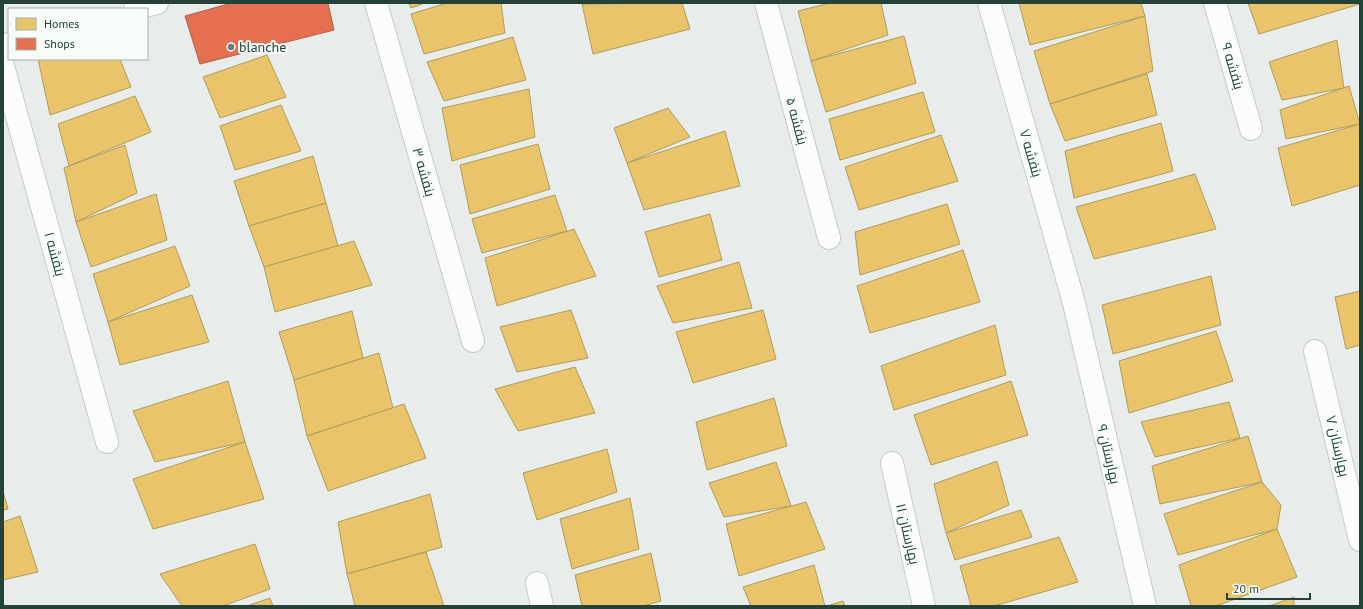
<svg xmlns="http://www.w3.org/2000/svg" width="1363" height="609" font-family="'PT Sans',Cairo,sans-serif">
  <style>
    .homes { fill: #e9c46a; stroke: #ae9d5c }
    .shops { fill: #e76f51; stroke: #ac624a }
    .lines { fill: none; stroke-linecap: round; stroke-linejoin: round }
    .minor-casing { stroke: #c5cac8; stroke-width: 24 }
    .minor { stroke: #fcfcfc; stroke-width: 22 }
    .poi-dot { fill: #697e78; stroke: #f7fbf9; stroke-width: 1.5 }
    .labels { text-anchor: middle; stroke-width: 4; stroke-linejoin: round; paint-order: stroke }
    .poi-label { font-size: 14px; fill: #24423a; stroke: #f7fbf9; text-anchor: start }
    .street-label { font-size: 14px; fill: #24423a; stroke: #f7fbf9 }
  </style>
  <rect width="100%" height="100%" fill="#e8edeb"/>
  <g class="homes">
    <path d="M 409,3 L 425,3 L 411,8 Z"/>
    <path d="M 447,3 L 501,3 L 505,33 L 424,54 L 411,14 Z"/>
    <path d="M 682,3 L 690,29 L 593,54 L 582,4 Z"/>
    <path d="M 830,3 L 881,3 L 888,35 L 811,61 L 798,11 Z"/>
    <path d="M 1019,3 L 1141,3 L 1145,16 L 1030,45 Z"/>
    <path d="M 1248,3 L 1360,3 L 1360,4 L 1259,34 Z"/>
    <path d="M 1145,16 L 1153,71 L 1050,104 L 1034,51 Z"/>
    <path d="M 904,36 L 916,83 L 826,112 L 811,61 Z"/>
    <path d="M 513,37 L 526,80 L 444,101 L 427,62 Z"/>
    <path d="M 1337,40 L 1344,88 L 1282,100 L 1269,62 Z"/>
    <path d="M 267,55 L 286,97 L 220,118 L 203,77 Z"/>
    <path d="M 38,59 L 120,59 L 131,87 L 50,115 Z"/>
    <path d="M 1147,74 L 1157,115 L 1065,141 L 1050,104 Z"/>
    <path d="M 1349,86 L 1360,124 L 1286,139 L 1280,110 Z"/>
    <path d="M 529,89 L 535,137 L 452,161 L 442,108 Z"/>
    <path d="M 923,92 L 935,132 L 840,160 L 829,119 Z"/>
    <path d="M 135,96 L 151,132 L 69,166 L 58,124 Z"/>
    <path d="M 281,105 L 301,151 L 235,170 L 220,126 Z"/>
    <path d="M 668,108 L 690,137 L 627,163 L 614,128 Z"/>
    <path d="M 1161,123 L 1173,171 L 1074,198 L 1065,151 Z"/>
    <path d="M 1360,124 L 1360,185 L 1292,206 L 1278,148 Z"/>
    <path d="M 725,131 L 740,186 L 644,210 L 627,163 Z"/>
    <path d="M 941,135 L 958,181 L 859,210 L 845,167 Z"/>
    <path d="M 538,144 L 550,189 L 470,214 L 460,165 Z"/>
    <path d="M 125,145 L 137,193 L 76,222 L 64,168 Z"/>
    <path d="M 313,156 L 326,203 L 249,226 L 234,181 Z"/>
    <path d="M 1195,174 L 1216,229 L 1094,259 L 1076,207 Z"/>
    <path d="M 156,194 L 167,240 L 91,267 L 76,222 Z"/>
    <path d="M 555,195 L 567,231 L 482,253 L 472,219 Z"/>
    <path d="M 326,203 L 338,246 L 264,267 L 249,226 Z"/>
    <path d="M 947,204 L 960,244 L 860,275 L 855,232 Z"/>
    <path d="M 710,214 L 722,260 L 659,277 L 645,232 Z"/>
    <path d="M 574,229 L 596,276 L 497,306 L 485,258 Z"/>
    <path d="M 354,241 L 372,285 L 275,312 L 264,267 Z"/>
    <path d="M 175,246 L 190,286 L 108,322 L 93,274 Z"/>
    <path d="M 963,250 L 980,302 L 870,333 L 857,286 Z"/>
    <path d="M 739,262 L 752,308 L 673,323 L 657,286 Z"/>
    <path d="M 1211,276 L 1221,325 L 1113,354 L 1102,305 Z"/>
    <path d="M 1360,291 L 1360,345 L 1346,349 L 1335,297 Z"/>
    <path d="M 192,295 L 209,342 L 120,365 L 108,322 Z"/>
    <path d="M 571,310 L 588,358 L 517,372 L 500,327 Z"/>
    <path d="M 763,310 L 776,359 L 693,383 L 676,332 Z"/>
    <path d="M 352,311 L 363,358 L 294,380 L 279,332 Z"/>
    <path d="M 995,325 L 1006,375 L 894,410 L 881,366 Z"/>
    <path d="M 1216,331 L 1233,381 L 1129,413 L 1119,361 Z"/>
    <path d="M 379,353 L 393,408 L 307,436 L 294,380 Z"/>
    <path d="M 575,367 L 595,413 L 518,431 L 495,389 Z"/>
    <path d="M 228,381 L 245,442 L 155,462 L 133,411 Z"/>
    <path d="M 1011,381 L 1028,435 L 931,465 L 914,415 Z"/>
    <path d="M 774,398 L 787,446 L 707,470 L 696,422 Z"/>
    <path d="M 1229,402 L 1240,438 L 1155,457 L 1141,422 Z"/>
    <path d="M 404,404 L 426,458 L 328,491 L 307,436 Z"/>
    <path d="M 1248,436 L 1262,482 L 1160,504 L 1152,466 Z"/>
    <path d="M 245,442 L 264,499 L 153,529 L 133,479 Z"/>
    <path d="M 607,449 L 617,492 L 537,520 L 523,473 Z"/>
    <path d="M 997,461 L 1009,505 L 946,533 L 934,484 Z"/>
    <path d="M 776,462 L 791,506 L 724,517 L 709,483 Z"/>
    <path d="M 1262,482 L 1281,505 L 1277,529 L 1178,555 L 1164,514 Z"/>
    <path d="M 3,491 L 8,509 L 3,510 Z"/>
    <path d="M 430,494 L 442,547 L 347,574 L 338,522 Z"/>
    <path d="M 630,498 L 639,549 L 572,569 L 560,519 Z"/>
    <path d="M 806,502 L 825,549 L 739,576 L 726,524 Z"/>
    <path d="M 1021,510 L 1032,537 L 955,560 L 946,533 Z"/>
    <path d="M 20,516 L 38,572 L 3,580 L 3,522 Z"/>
    <path d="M 1277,529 L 1297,577 L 1216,606 L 1191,606 L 1179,565 Z"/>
    <path d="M 1059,537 L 1078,582 L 994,606 L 971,606 L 960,566 Z"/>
    <path d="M 255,544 L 270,589 L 223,606 L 182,606 L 160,574 Z"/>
    <path d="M 426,552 L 444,606 L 355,606 L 347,574 Z"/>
    <path d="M 651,553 L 661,601 L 643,606 L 582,606 L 575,575 Z"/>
    <path d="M 814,565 L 825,606 L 751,606 L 743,587 Z"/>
    <path d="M 1294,597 L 1294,606 L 1269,606 Z"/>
    <path d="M 270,598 L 273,606 L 247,606 Z"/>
    <path d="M 843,601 L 845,606 L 827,606 Z"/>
  </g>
  <path class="shops" d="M 232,3 L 328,3 L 334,30 L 200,64 L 185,16 Z"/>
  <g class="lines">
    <g class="minor-casing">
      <g id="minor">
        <path d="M 376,3 L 473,341"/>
        <path d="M 766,3 L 829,238"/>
        <path d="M 989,3 L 1074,303 L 1145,606"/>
        <path d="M 1215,3 L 1251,129"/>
        <path d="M 135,9 L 157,3"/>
        <path d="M 3,46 L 9,44"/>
        <path d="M 3,66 L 107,442"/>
        <path d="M 1315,351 L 1360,540"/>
        <path d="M 892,463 L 924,606"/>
        <path d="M 537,583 L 542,606"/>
      </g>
    </g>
    <use href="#minor" class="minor"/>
  </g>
  <circle class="poi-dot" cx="231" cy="47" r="4"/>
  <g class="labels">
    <g class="poi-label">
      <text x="239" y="52">blanche</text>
    </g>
    <g class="street-label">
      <text transform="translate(1233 66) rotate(74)" y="5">بنفشه ۹</text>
      <text transform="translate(797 121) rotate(75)" y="5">بنفشه ۵</text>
      <text transform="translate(1031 153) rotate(74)" y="5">بنفشه ۷</text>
      <text transform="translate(424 172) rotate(74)" y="5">بنفشه ۳</text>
      <text transform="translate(55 254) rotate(75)" y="5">بنفشه ۱</text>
      <text transform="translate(1338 446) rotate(77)" y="5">بهارستان ۷</text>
      <text transform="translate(1109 454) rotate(77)" y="5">بهارستان ۹</text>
      <text transform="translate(908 534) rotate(77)" y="5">بهارستان ۱۱</text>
    </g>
  </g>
  <rect width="1363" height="609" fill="none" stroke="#24423a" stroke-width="8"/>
  <rect x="8" y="8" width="140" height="52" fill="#f7fbf9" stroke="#a3b1ad"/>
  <rect x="16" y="18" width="20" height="12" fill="#e9c46a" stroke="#a3b1ad"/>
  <text x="44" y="28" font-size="12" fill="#24423a">Homes</text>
  <rect x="16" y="38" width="20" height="12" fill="#e76f51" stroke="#a3b1ad"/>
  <text x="44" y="48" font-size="12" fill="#24423a">Shops</text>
  <path d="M1227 593v6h83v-6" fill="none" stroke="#24423a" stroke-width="2"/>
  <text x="1233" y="593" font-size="12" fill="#24423a" stroke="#f7fbf9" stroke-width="3" paint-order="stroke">20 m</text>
</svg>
